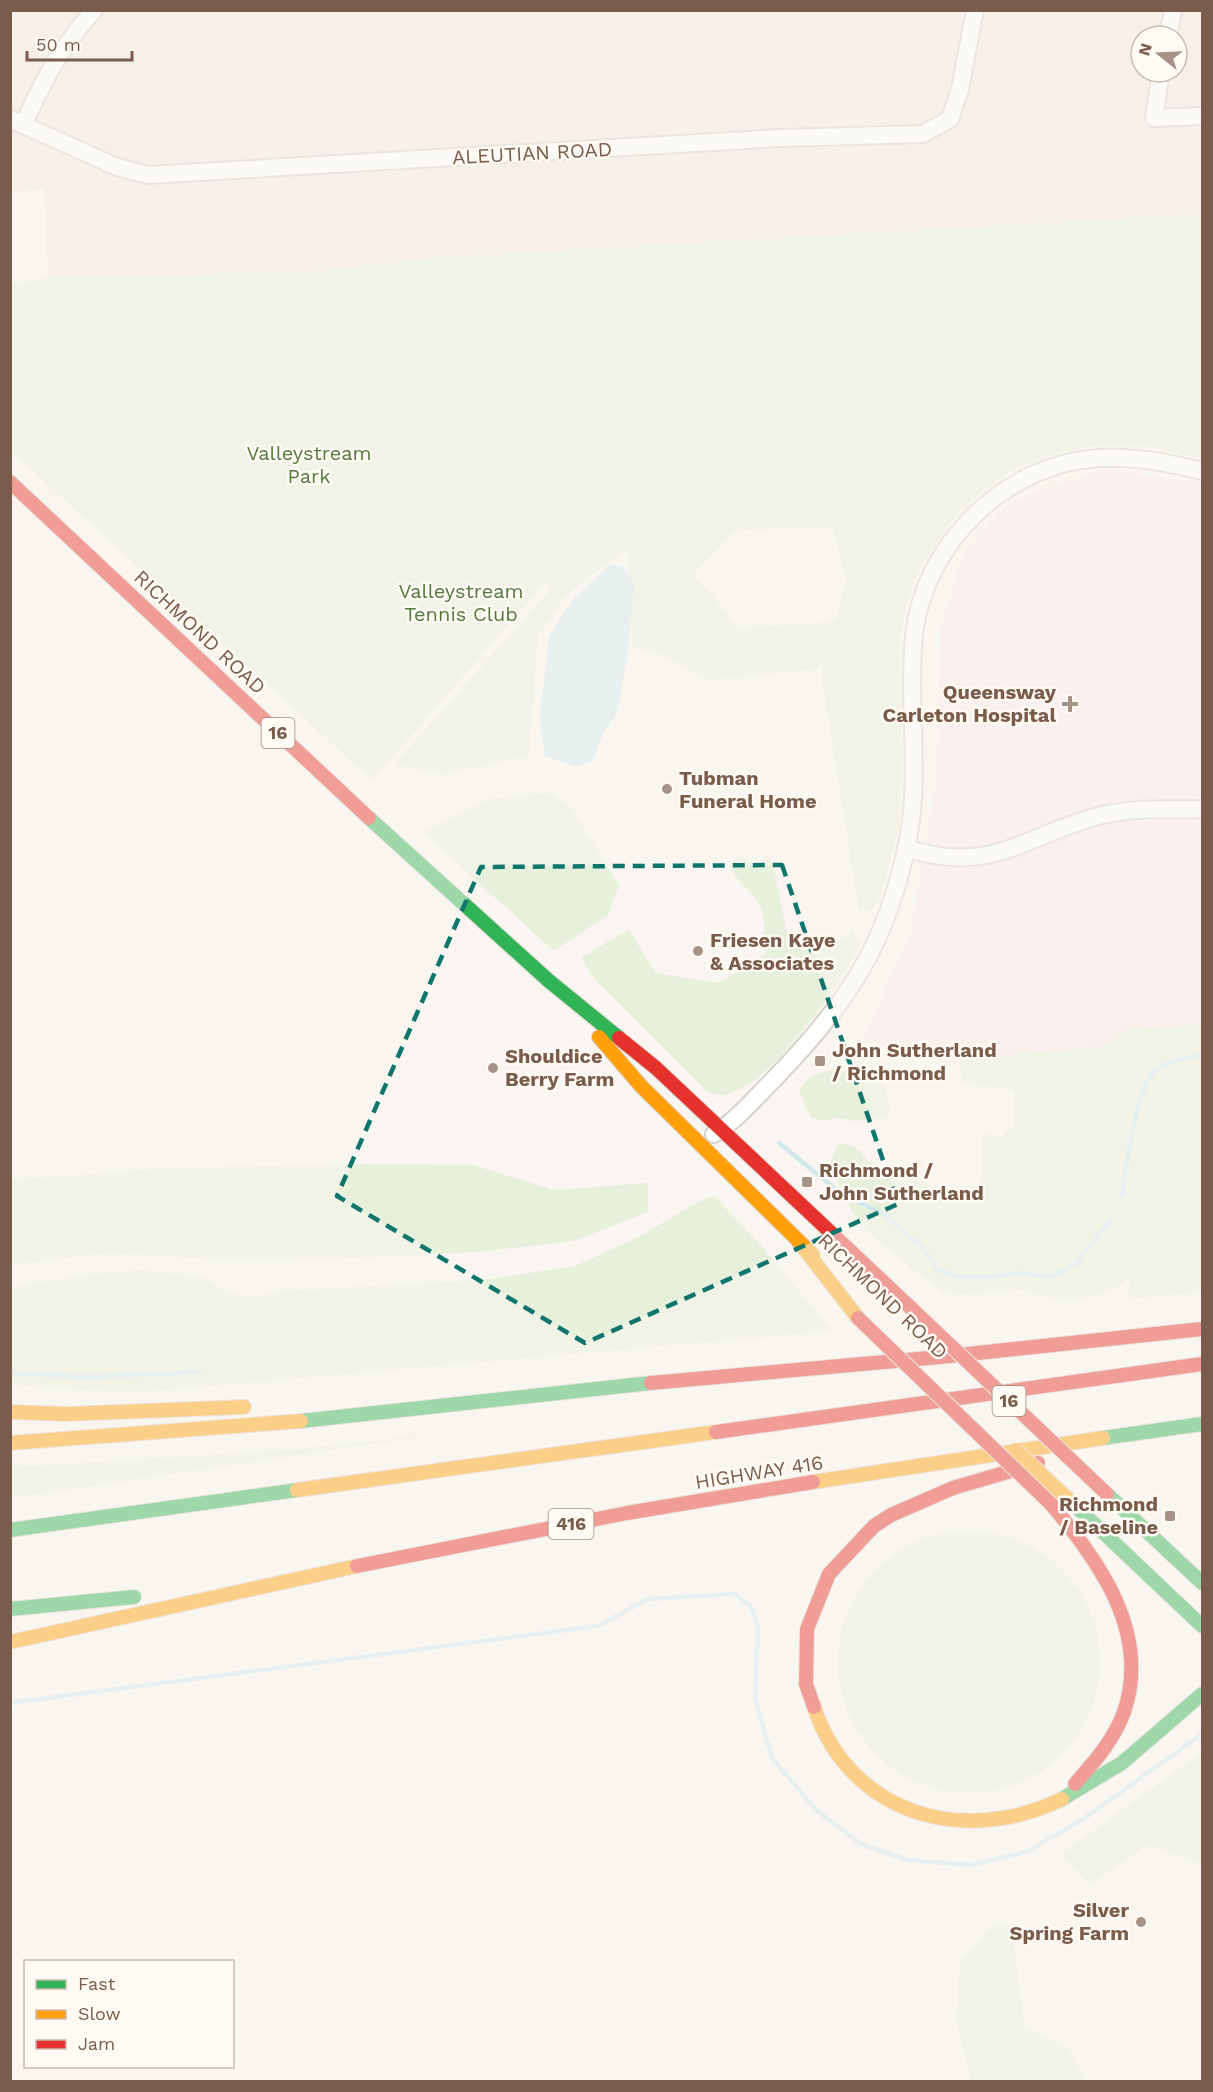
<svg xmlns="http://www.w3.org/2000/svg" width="1213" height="2092" font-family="'Work Sans',sans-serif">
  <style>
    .residential { fill: #f2e8de; fill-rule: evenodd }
    .medical { fill: #fae9e9 }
    .green { fill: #e7f0db; fill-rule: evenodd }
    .water { fill: #d0e8ea }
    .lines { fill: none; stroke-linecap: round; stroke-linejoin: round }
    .stream { stroke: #d0e8ea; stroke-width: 4.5 }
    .street-casing { stroke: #d7d1cb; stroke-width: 20 }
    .fast-casing { stroke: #dad1cc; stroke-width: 16 }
    .slow-casing { stroke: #dad1cc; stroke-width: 16 }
    .jam-casing { stroke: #dad1cc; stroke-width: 16 }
    .street { stroke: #fefefd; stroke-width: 16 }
    .fast { stroke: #30b455; stroke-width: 14 }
    .slow { stroke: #ff9f0a; stroke-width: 14 }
    .jam { stroke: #e5322d; stroke-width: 14 }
    .slow-bridge-casing { stroke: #dad1cc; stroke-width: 16; stroke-linecap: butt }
    .jam-bridge-casing { stroke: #dad1cc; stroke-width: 16; stroke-linecap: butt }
    .slow-bridge { stroke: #ff9f0a; stroke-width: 14 }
    .jam-bridge { stroke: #e5322d; stroke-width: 14 }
    .marked { fill: none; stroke: #0f766e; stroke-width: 4.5; stroke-dasharray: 12 8; stroke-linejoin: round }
    .poi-dot { fill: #a69286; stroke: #fffaf3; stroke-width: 2 }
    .labels { text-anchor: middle; stroke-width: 5; stroke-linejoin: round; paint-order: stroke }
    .shield { fill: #fffaf3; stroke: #a28b7f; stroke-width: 1.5 }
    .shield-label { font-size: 18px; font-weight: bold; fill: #7a5c4d }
    .street-label { font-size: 20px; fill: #7a5c4d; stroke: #fffaf3 }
    .park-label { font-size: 20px; fill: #537a41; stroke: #fffaf3 }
    .poi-label { font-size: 20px; font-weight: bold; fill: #7a5c4d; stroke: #fffaf3; text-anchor: start }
  </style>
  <rect width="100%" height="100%" fill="#f9f5f0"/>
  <path class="residential" d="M 11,11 L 1202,11 L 1202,214 L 431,258 L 312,272 L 48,278 L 44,189 L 11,192 ZM 1141,36 L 1177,36 L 1177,72 L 1141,72 Z"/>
  <path class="medical" d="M 1106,469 L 1202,484 L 1202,1059 L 991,1075 L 862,1039 L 910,937 L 937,776 L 940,631 L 963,555 L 1000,510 L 1031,493 Z"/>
  <g class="green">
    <path d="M 1202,214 L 1202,459 L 1150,447 L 1088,446 L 1046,457 L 1010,471 L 960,510 L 921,566 L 908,600 L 900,634 L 902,755 L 899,827 L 879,901 L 871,910 L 859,910 L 821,674 L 823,664 L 817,669 L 709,680 L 655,652 L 632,646 L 627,549 L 567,594 L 538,636 L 529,756 L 444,774 L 394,765 L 552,588 L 547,581 L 372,780 L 11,451 L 10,285 L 48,278 L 312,272 L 431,258 ZM 805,527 L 833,529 L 846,581 L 835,622 L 737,628 L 710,592 L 692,576 L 734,531 Z"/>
    <path d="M 552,793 L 571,807 L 619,885 L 608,915 L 554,951 L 424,833 L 488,799 Z"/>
    <path d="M 767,853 L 772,861 L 788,939 L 808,948 L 846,939 L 851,930 L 861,942 C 840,984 772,1087 723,1095 C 718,1096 711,1093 706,1091 L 595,980 L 581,958 L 629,929 L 655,973 L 718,983 L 767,953 C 761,940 767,924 762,910 C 756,892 738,884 730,868 L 739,855 L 758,865 L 763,863 Z"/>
    <path d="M 1202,1024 L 1202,1292 L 1127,1299 L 1130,1277 L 1116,1288 L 1080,1300 L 1059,1301 L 1022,1290 L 965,1294 L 941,1292 L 868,1232 L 852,1211 L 832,1172 L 831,1161 L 838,1145 L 847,1143 L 860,1151 L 868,1161 L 958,1196 L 981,1182 L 983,1134 L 1002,1137 L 1015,1125 L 1014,1090 L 962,1083 L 960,1059 L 1110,1046 L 1123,1030 Z"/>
    <path d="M 863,1071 C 889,1078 886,1090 890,1113 L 886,1118 L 855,1121 L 836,1118 L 823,1121 L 811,1118 L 799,1091 C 813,1064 837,1072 863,1071 Z"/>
    <path d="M 362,1164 L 473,1165 L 554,1190 L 648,1183 L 648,1212 L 574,1241 L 477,1252 L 332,1259 L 224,1260 L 107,1253 L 11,1265 L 11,1180 L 167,1168 Z"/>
    <path d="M 714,1196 L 758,1242 L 832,1331 L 132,1393 L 11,1385 L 11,1287 L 107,1272 L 144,1270 L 209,1278 L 225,1292 L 255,1297 L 280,1291 L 483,1280 L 575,1266 L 639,1237 L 696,1203 Z"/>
    <path d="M 444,1433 L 46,1493 L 11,1497 L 11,1465 L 34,1466 L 297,1449 Z"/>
    <circle cx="969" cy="1662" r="131"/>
    <path d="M 1202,1752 L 1202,1865 L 1148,1844 L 1090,1885 L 1061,1854 Z"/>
    <path d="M 996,1922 L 1008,1925 L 1013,1934 L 1024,2026 L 1067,2048 L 1086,2081 L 971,2081 L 956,2022 L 960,1961 Z"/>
  </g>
  <path class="water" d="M 611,564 L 623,567 L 634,583 L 629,642 L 620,699 L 615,717 L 604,731 L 592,761 L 577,767 L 545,756 L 540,720 L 549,636 L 575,597 Z"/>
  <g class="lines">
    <g class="stream">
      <path d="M 779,1143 L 838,1191 L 884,1215 L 922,1247 L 938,1270 L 961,1277 L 990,1277 L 1018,1273 L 1051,1277 L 1075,1264 L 1111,1220"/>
      <path d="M 1122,1195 C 1126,1169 1136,1087 1155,1071 C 1168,1060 1186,1058 1202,1055"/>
      <path d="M 10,1373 L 88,1377 L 200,1372"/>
      <path d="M 10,1703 L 598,1626 L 648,1599 L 735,1594 L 751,1607 L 758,1628 L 755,1698 L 772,1758 L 816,1810 L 861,1844 L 908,1860 L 971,1865 L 1026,1852 L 1082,1820 L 1202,1734"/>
    </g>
    <g class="street-casing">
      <g id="street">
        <path d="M 1168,36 L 1173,10"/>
        <path d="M 1161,72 L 1154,118 L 1202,116"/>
        <path d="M 10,119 L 117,167 L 148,175 L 781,138 L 923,134 L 950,119 L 960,89 L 975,10"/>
        <path d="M 23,125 C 45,77 59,50 94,10"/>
        <path d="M 906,848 C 995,877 1027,832 1107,814 C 1142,807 1168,810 1202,809"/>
        <path d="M 714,1134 C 737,1120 755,1098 774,1079 C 847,1004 888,944 908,839 C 921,772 907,702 914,635 C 924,543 1007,463 1099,458 C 1134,456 1169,463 1202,471"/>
      </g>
    </g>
    <g class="fast-casing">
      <g id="fast">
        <path d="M 369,818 L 549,981 L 619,1038"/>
        <path d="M 301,1421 L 651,1383"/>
        <path d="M 1103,1438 L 1202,1424"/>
        <path d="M 1107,1494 L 1202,1583"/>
        <path d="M 1069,1500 L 1202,1626"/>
        <path d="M 10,1530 L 297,1490"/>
        <path d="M 10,1609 L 134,1597"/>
        <path d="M 1062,1799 L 1122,1763 L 1202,1694"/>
      </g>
    </g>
    <g class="slow-casing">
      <g id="slow">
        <path d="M 599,1037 L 641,1086 L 813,1255"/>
        <path d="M 799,1242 L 858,1318"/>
        <path d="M 10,1412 L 67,1414 L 244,1407"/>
        <path d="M 10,1443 L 301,1421"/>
        <path d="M 813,1482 L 1103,1438"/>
        <path d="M 297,1490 L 716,1432"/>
        <path d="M 10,1642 L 357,1566"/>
        <path d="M 814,1707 C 850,1815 964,1847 1062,1799"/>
      </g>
    </g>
    <g class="jam-casing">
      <g id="jam">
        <path d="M 10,482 L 369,818"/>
        <path d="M 619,1038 L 656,1068 L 912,1309"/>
        <path d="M 651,1383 L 940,1357 L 1202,1329"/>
        <path d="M 716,1432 L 1202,1364"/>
        <path d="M 1051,1504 C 1099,1561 1151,1633 1124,1712 C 1114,1740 1094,1762 1075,1784"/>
        <path d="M 357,1566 L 627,1513 L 813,1482"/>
        <path d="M 814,1707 L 806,1684 L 807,1629 L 829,1574 L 874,1526 L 891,1515 L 953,1488 L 1038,1463"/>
      </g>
    </g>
    <use href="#street" class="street"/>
    <use href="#fast" class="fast"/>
    <use href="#slow" class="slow"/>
    <use href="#jam" class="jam"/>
    <g class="slow-bridge-casing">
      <path id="slow-bridge" d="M 1016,1450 L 1069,1500"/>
    </g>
    <g class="jam-bridge-casing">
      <g id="jam-bridge">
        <path d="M 912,1309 L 1107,1494"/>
        <path d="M 858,1318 L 1051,1504"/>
      </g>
    </g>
    <use href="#slow-bridge" class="slow-bridge"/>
    <use href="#jam-bridge" class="jam-bridge"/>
  </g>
  <path d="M0 0H1213V2092H0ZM 782,865 L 898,1204 L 585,1343 L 337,1196 L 481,867 Z" fill="#f9f5f0" fill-opacity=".55" fill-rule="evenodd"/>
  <path class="marked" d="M 782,865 L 898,1204 L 585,1343 L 337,1196 L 481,867 Z"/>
  <g class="poi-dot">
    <path d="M1067 695h6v6h6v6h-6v6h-6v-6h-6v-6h6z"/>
    <circle cx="667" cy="789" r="6"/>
    <circle cx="698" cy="951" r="6"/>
    <rect x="814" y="1055" width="12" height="12" rx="3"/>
    <circle cx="493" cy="1068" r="6"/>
    <rect x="801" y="1176" width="12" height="12" rx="3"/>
    <rect x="1164" y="1510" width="12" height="12" rx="3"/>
    <circle cx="1141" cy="1922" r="6"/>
  </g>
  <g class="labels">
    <g class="shield">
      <rect x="261.5" y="718" width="33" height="30" rx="4.5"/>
      <rect x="992.5" y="1386" width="33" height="30" rx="4.5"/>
      <rect x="548.5" y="1509" width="45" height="30" rx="4.5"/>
    </g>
    <g class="shield-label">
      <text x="278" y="739">16</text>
      <text x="1009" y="1407">16</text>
      <text x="571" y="1530">416</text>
    </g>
    <g class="street-label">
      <text transform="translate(532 153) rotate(-3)" y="7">ALEUTIAN ROAD</text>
      <text transform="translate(200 632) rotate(43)" y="7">RICHMOND ROAD</text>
      <text transform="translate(883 1296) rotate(44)" y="7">RICHMOND ROAD</text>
      <text transform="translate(759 1472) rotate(-9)" y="7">HIGHWAY 416</text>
    </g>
    <g class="park-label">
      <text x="309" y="460">Valleystream<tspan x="309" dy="23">Park</tspan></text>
      <text x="461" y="598">Valleystream<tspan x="461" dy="23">Tennis Club</tspan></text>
    </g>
    <g class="poi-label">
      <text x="1056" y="699" text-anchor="end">Queensway<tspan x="1056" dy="23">Carleton Hospital</tspan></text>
      <text x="679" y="785">Tubman<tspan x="679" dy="23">Funeral Home</tspan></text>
      <text x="710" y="947">Friesen Kaye<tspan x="710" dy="23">&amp; Associates</tspan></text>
      <text x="832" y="1057">John Sutherland<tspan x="832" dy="23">/ Richmond</tspan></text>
      <text x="505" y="1063">Shouldice<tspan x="505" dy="23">Berry Farm</tspan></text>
      <text x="819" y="1177">Richmond /<tspan x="819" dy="23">John Sutherland</tspan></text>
      <text x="1158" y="1511" text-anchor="end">Richmond<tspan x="1158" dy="23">/ Baseline</tspan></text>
      <text x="1129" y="1917" text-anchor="end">Silver<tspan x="1129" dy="23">Spring Farm</tspan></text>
    </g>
  </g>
  <rect width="1213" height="2092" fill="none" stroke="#7a5c4d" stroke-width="24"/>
  <rect x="24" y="1960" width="210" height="108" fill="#fffaf3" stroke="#cabbb1" stroke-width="1.5"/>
  <rect x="36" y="1980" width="30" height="9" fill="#30b455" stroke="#cabbb1" stroke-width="1.5"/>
  <text x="78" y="1990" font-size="18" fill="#7a5c4d">Fast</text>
  <rect x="36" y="2010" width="30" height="9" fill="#ff9f0a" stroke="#cabbb1" stroke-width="1.5"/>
  <text x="78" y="2020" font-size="18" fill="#7a5c4d">Slow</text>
  <rect x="36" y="2040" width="30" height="9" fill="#e5322d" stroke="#cabbb1" stroke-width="1.5"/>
  <text x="78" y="2050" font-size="18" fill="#7a5c4d">Jam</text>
  <g transform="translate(1159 54) rotate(288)"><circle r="28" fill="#fffaf3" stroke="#cabbb1" stroke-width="1.5"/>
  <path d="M0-4.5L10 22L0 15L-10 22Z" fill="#a69286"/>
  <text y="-9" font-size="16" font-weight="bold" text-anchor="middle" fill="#7a5c4d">N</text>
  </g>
  <path d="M27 51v9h105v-9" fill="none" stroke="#7a5c4d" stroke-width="3"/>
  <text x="36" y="51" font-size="18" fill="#7a5c4d" stroke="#fffaf3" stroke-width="4.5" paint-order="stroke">50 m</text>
</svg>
